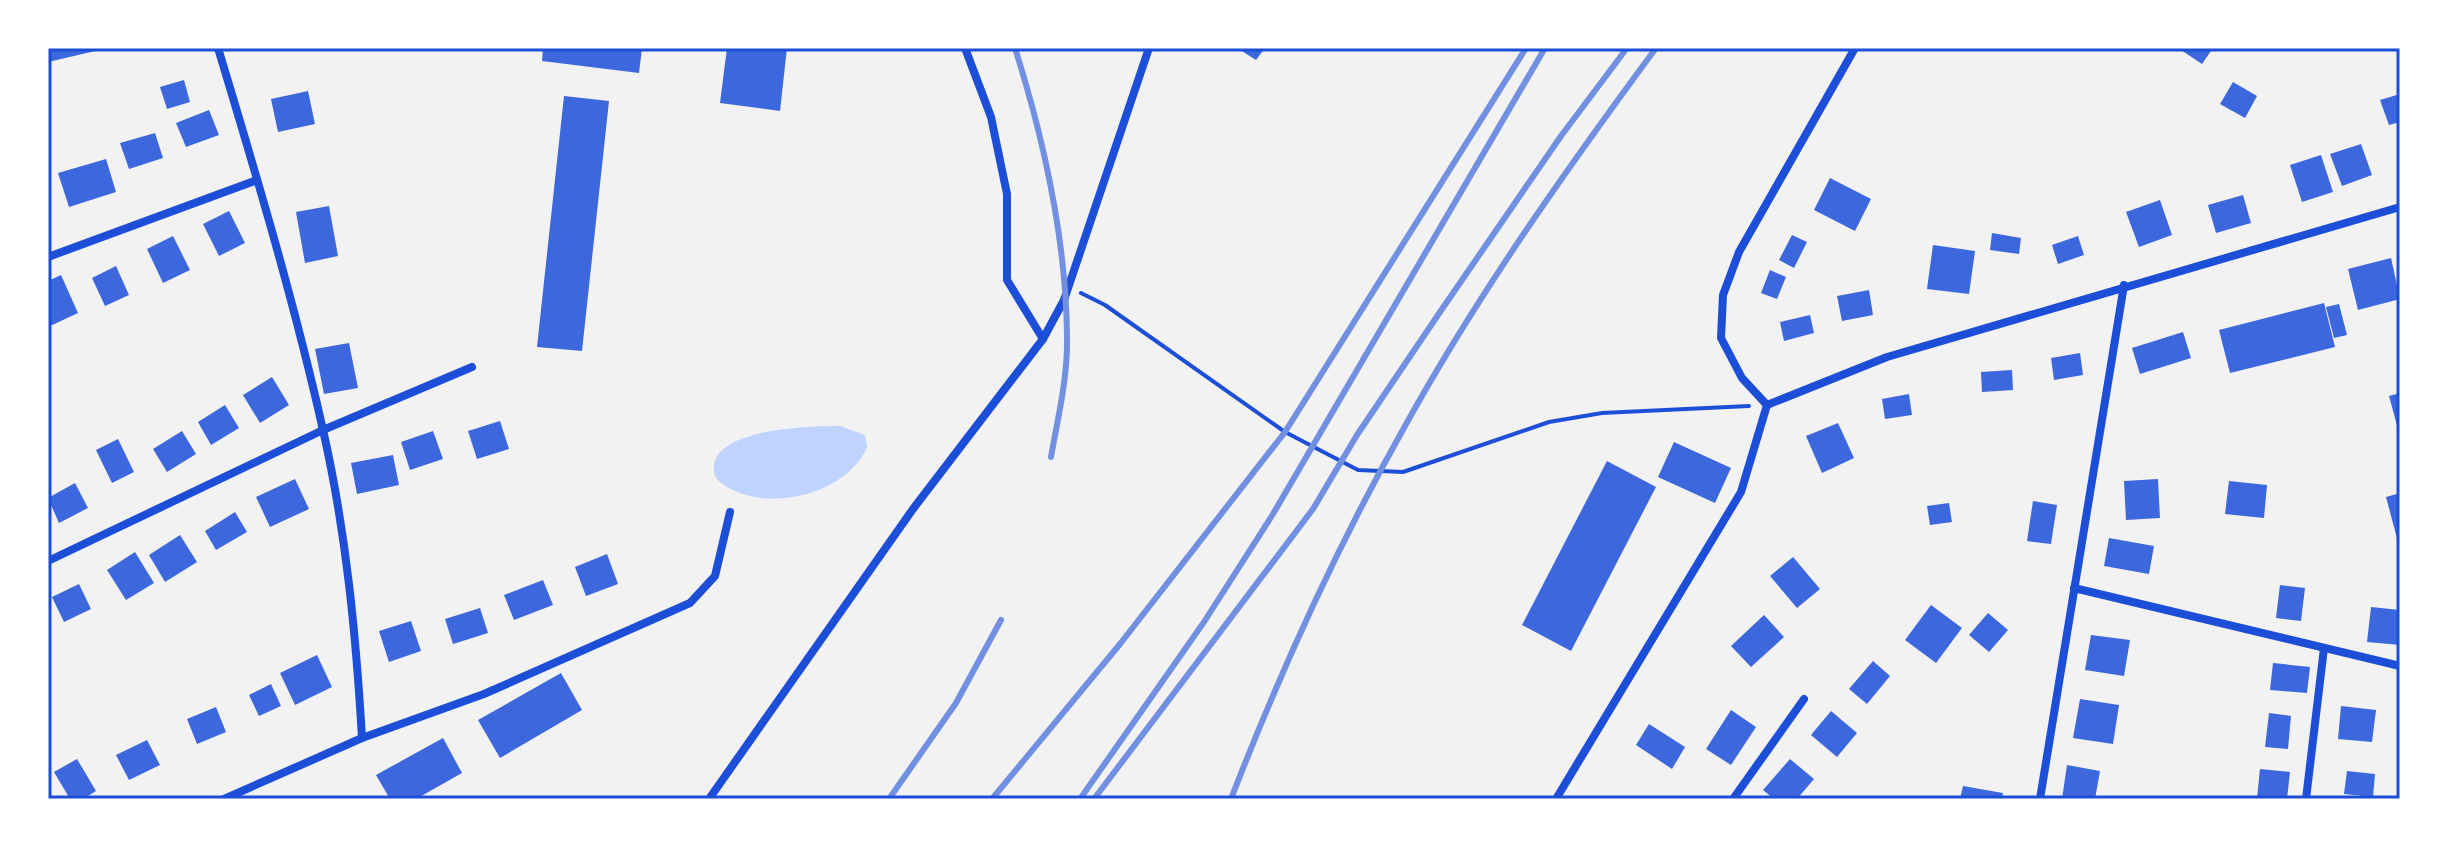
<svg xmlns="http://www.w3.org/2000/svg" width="2448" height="847" font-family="'Golos Text',sans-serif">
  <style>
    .water { fill: #bfd3fe }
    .building { fill: #3d67dc }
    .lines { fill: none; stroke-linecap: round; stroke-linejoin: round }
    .path { stroke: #1d4ed8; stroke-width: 4 }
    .minor { stroke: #1d4ed8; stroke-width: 8 }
    .rail { stroke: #7290e2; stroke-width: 6 }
    .neatline { fill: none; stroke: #1d4ed8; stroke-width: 3 }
  </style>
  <rect width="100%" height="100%" fill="#f2f2f2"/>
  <path class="water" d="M 840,426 L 865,435 L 867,447 C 847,495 764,515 721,483 C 714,478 712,469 715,461 C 726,428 811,426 840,426 Z"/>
  <g class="building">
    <path d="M 48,48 L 104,48 L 104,49 L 48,62 Z"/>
    <path d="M 543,48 L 642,48 L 639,73 L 542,61 Z"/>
    <path d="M 727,48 L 787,48 L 780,111 L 720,103 Z"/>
    <path d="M 1237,48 L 1265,48 L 1256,60 Z"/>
    <path d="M 2178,48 L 2213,48 L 2202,64 Z"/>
    <path d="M 184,80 L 190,102 L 167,109 L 160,87 Z"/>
    <path d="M 2233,82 L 2257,96 L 2245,118 L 2220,104 Z"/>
    <path d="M 308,91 L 315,124 L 278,132 L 271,99 Z"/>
    <path d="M 2400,94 L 2400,122 L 2389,125 L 2380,100 Z"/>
    <path d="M 564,96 L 609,101 L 582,351 L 537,347 Z"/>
    <path d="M 209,110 L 219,135 L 186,147 L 176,123 Z"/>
    <path d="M 155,133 L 163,158 L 129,169 L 120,143 Z"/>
    <path d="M 2361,144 L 2372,175 L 2342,186 L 2330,154 Z"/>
    <path d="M 2321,155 L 2333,192 L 2302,202 L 2290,165 Z"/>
    <path d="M 106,159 L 116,192 L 69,207 L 58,173 Z"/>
    <path d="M 1830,178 L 1871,199 L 1855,231 L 1814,210 Z"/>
    <path d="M 2243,195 L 2251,223 L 2216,233 L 2208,205 Z"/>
    <path d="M 2160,200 L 2172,235 L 2139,247 L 2126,212 Z"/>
    <path d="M 329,206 L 338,256 L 305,263 L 296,212 Z"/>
    <path d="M 229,211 L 245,243 L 219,256 L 203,224 Z"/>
    <path d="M 1992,233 L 2021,238 L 2019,254 L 1990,250 Z"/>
    <path d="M 1792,235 L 1807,242 L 1794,268 L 1779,260 Z"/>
    <path d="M 173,236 L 190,270 L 163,283 L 147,249 Z"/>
    <path d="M 2078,236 L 2084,255 L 2058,264 L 2052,245 Z"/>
    <path d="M 1933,245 L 1975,251 L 1969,294 L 1927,289 Z"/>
    <path d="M 2391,258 L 2400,299 L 2358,310 L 2348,269 Z"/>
    <path d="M 116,266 L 129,295 L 105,306 L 92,278 Z"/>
    <path d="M 1770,270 L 1786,277 L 1777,299 L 1761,293 Z"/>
    <path d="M 61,275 L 78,313 L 48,327 L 48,281 Z"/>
    <path d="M 1869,290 L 1873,315 L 1842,321 L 1837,296 Z"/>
    <path d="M 2324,303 L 2335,347 L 2230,373 L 2219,330 Z"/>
    <path d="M 2339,304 L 2347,335 L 2334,338 L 2326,307 Z"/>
    <path d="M 1810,315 L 1814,333 L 1784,341 L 1780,322 Z"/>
    <path d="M 2183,332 L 2191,358 L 2140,374 L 2132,348 Z"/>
    <path d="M 349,343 L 358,388 L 324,394 L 315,349 Z"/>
    <path d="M 2080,353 L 2083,375 L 2054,380 L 2051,358 Z"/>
    <path d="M 2012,370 L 2013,390 L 1982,392 L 1981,372 Z"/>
    <path d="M 272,377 L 289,405 L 260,423 L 243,395 Z"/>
    <path d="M 2400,393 L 2400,433 L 2399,433 L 2389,396 Z"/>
    <path d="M 1909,394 L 1912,415 L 1885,419 L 1882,399 Z"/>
    <path d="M 225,405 L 239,428 L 211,445 L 198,422 Z"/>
    <path d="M 500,421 L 509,449 L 477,459 L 468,431 Z"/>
    <path d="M 1838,423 L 1854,458 L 1822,473 L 1806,436 Z"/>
    <path d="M 182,431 L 196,454 L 167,472 L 153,449 Z"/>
    <path d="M 433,431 L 443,459 L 410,470 L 401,442 Z"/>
    <path d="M 118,439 L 134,472 L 112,483 L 96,450 Z"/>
    <path d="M 1674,442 L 1731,468 L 1715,503 L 1658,477 Z"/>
    <path d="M 393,455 L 399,485 L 357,494 L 351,463 Z"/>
    <path d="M 1607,461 L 1656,487 L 1571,651 L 1522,625 Z"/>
    <path d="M 295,479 L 309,509 L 270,527 L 256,497 Z"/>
    <path d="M 2158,479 L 2160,518 L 2126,520 L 2124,481 Z"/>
    <path d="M 2229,481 L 2267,485 L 2264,518 L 2225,514 Z"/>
    <path d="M 75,483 L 88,508 L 59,523 L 48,498 Z"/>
    <path d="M 2400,493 L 2400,546 L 2399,546 L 2386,497 Z"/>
    <path d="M 2033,501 L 2057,505 L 2051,544 L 2027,541 Z"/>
    <path d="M 1949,503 L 1952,522 L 1930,525 L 1927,506 Z"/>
    <path d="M 235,512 L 247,532 L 216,550 L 205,531 Z"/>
    <path d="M 180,535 L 197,562 L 165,582 L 149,555 Z"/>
    <path d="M 2109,538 L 2154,546 L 2149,574 L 2104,566 Z"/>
    <path d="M 135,552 L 154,583 L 126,600 L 107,570 Z"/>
    <path d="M 607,554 L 618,584 L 586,596 L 575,567 Z"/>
    <path d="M 1793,557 L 1820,589 L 1797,608 L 1770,576 Z"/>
    <path d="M 543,580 L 553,605 L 514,620 L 504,595 Z"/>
    <path d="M 79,584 L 91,609 L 64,622 L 52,597 Z"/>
    <path d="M 2280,585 L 2305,588 L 2301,621 L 2276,618 Z"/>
    <path d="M 1931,605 L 1962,628 L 1936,663 L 1905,640 Z"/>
    <path d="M 2371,607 L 2400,610 L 2400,645 L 2367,642 Z"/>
    <path d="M 480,608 L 488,633 L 453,644 L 445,619 Z"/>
    <path d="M 1988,613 L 2008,630 L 1989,652 L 1969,635 Z"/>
    <path d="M 1764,615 L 1784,637 L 1751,667 L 1731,646 Z"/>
    <path d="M 411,621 L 421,651 L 389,662 L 379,631 Z"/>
    <path d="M 2091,635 L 2130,640 L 2124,676 L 2085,670 Z"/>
    <path d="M 317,655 L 332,687 L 295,705 L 280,673 Z"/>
    <path d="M 1873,661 L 1890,676 L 1867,704 L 1849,689 Z"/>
    <path d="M 2273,663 L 2310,667 L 2307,693 L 2270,690 Z"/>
    <path d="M 561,673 L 582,710 L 500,758 L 478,720 Z"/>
    <path d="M 271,684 L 281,706 L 259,716 L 249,695 Z"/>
    <path d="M 2080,699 L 2119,705 L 2113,744 L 2073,738 Z"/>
    <path d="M 2341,706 L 2376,710 L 2372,742 L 2338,739 Z"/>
    <path d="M 216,707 L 226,732 L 197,744 L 187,719 Z"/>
    <path d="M 1731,710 L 1756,727 L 1731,765 L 1706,749 Z"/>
    <path d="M 1831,711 L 1857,733 L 1837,757 L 1811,735 Z"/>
    <path d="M 2269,713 L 2291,716 L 2288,749 L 2265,747 Z"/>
    <path d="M 1649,724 L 1685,747 L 1672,769 L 1636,745 Z"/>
    <path d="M 443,738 L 462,773 L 416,799 L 390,799 L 376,775 Z"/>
    <path d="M 147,740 L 160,765 L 129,780 L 116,755 Z"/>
    <path d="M 77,759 L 96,791 L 83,799 L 70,799 L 54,772 Z"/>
    <path d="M 1790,759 L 1814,779 L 1797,799 L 1774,799 L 1763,790 Z"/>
    <path d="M 2067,765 L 2100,771 L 2095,799 L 2062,799 Z"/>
    <path d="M 2260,769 L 2290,772 L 2287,799 L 2257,798 Z"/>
    <path d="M 2347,771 L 2375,774 L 2373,797 L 2344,794 Z"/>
    <path d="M 1963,786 L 2003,793 L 2002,799 L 1960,799 Z"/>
  </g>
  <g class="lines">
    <path class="path" d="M 1081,293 L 1105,305 L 1285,432 L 1358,470 L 1403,472 L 1549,422 L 1602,413 L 1749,406"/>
    <g class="minor">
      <path d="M 218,48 C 256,174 294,301 323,430 C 346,531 356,635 362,738"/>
      <path d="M 965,48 L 991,117 L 1007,194 L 1007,280 L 1043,339"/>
      <path d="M 48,257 L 257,180"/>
      <path d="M 1767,405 L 1887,357 L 2400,207"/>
      <path d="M 1767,405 L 1742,378 L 1721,338 L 1723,295 L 1739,252 L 1855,48"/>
      <path d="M 48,561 L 323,430 L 472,367"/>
      <path d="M 2074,588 L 2400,666"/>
      <path d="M 224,799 L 362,738 L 484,694 L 690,603 L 715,576 L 730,512"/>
      <path d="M 709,799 L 913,509 L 1043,339 L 1064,300 L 1149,48"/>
      <path d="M 1556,799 L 1741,492 L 1767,405"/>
      <path d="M 1733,799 L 1804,699"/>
      <path d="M 2040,799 L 2124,285"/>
      <path d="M 2306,799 L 2324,648"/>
    </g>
    <g class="rail">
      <path d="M 1015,48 C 1044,140 1066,239 1067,336 C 1068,377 1058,417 1051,457"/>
      <path d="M 889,799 L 956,703 L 1001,620"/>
      <path d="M 992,799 L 1120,644 L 1285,432 L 1526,48"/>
      <path d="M 1080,799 L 1204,622 L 1273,514 L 1545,48"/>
      <path d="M 1094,799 L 1313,509 L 1357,435 L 1440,312 L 1561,136 L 1627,48"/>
      <path d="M 1231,799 C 1280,672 1338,545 1405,426 C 1478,294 1566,170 1656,48"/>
    </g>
  </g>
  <rect width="2448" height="847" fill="none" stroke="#ffffff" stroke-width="100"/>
  <rect x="50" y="50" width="2348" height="747" class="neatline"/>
</svg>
